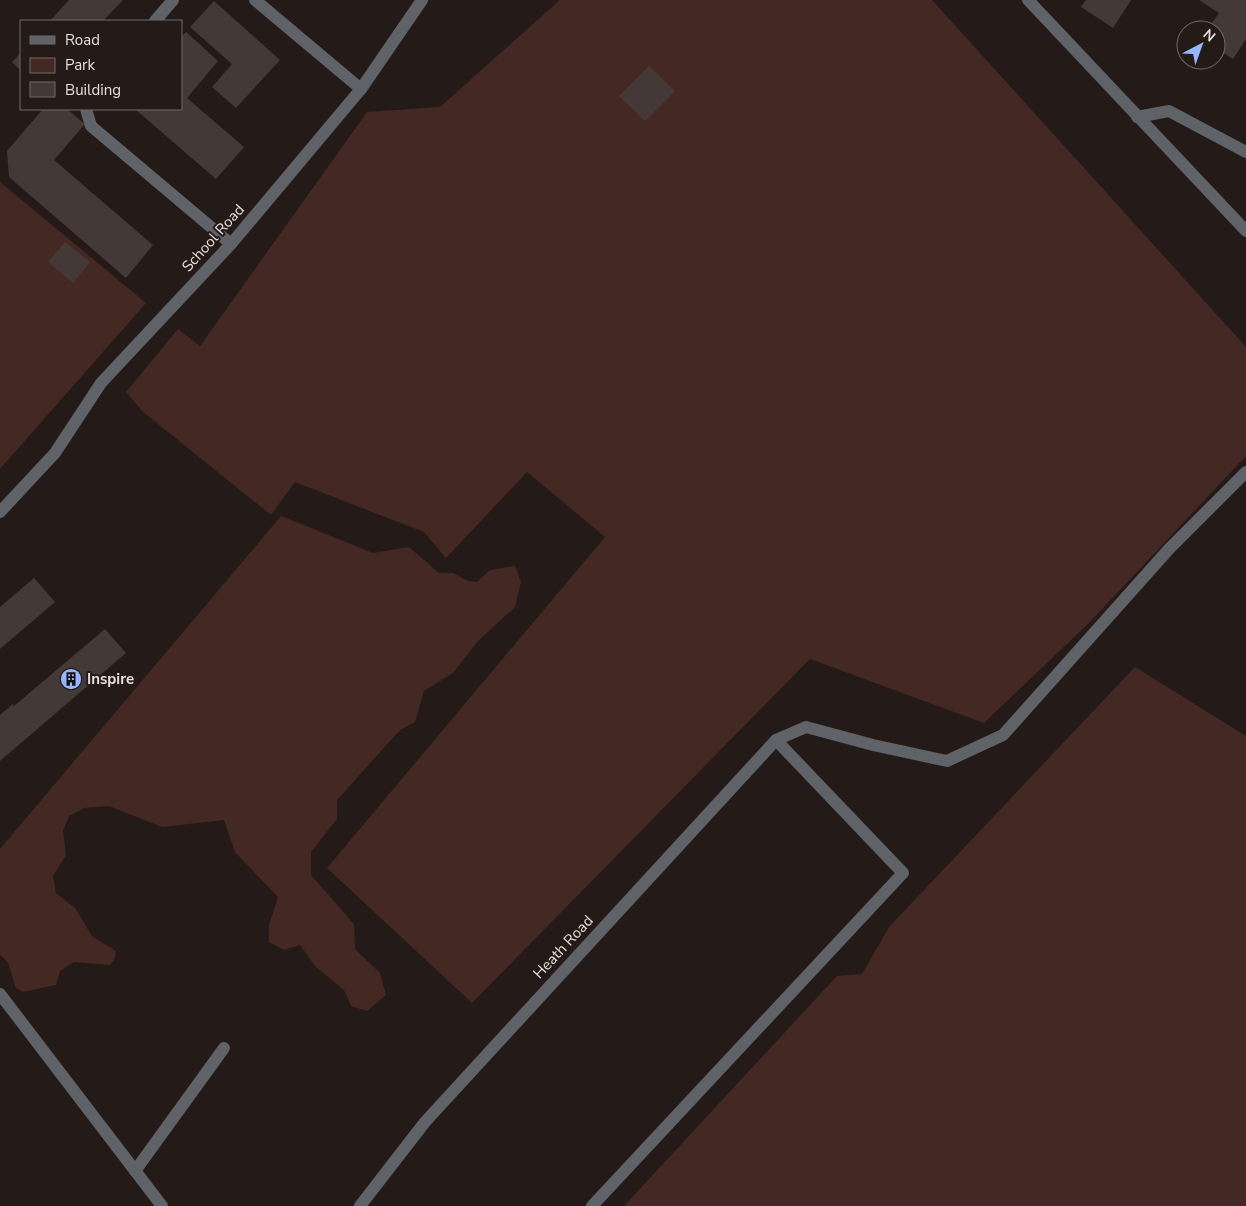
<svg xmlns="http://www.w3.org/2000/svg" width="1246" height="1206" font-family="'Nunito Sans',sans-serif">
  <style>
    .green { fill: #442824 }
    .building { fill: #443937 }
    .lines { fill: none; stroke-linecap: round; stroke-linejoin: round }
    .minor { stroke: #5f6266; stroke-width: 12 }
    .labels { text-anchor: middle; stroke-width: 4; stroke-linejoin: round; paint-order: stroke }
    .street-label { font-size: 15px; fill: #e6dfdd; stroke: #241a18 }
    .poi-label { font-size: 15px; font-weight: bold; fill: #e6dfdd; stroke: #241a18; text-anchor: start }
  </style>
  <rect width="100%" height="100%" fill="#241a18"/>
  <g class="green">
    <path d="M 560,0 L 932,0 L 1246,347 L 1246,456 L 1089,623 L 984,723 L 810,659 L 472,1003 L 327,868 L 605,537 L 527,472 L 446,558 L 424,532 L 295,482 L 271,515 L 142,411 L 126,392 L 178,329 L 200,346 L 367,112 L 440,107 Z"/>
    <path d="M 0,182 L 146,303 L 0,469 Z"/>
    <path d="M 281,516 L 373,553 L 409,547 L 439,573 L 453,573 L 468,581 L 477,582 L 490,570 L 515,566 L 521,582 L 515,607 L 478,641 L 453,673 L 424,691 L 415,722 L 400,730 L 337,800 L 337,819 L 311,852 L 311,875 L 354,924 L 355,949 L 380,973 L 386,995 L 367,1011 L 351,1006 L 344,990 L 315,966 L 300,945 L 284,950 L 269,942 L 269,925 L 278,897 L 235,852 L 224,820 L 162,827 L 109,806 L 84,808 L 69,816 L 63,831 L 66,855 L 53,876 L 56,893 L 75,908 L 92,936 L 116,951 L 115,958 L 110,965 L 74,962 L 60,971 L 56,985 L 23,992 L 16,988 L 8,963 L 0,954 L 0,849 Z"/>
    <path d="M 1135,667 L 1246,736 L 1246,1206 L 624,1206 L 837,976 L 862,974 L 889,927 Z"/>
  </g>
  <g class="building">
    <path d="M 69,0 L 123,0 L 103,21 L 50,21 Z"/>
    <path d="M 1086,0 L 1131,0 L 1113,28 L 1081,7 Z"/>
    <path d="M 1199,0 L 1246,0 L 1246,39 L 1233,59 L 1216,48 L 1216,30 L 1207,30 L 1219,13 Z"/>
    <path d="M 214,1 L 280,60 L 236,108 L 212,87 L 232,64 L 190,27 Z"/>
    <path d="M 186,32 L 218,61 L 187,98 L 244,147 L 216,179 L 135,109 L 181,109 L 181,37 Z"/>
    <path d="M 21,53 L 21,71 L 12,62 Z"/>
    <path d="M 649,66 L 675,91 L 645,121 L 619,96 Z"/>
    <path d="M 43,109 L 67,109 L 85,124 L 54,160 L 153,245 L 126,278 L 9,177 L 7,151 Z"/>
    <path d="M 65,242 L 90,262 L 73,283 L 48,262 Z"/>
    <path d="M 34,578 L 55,602 L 0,649 L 0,607 Z"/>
    <path d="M 105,629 L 126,653 L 0,761 L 0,715 L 13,704 L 14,706 Z"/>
  </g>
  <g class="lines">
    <g class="minor">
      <path d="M 1028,0 L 1246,231"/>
      <path d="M 155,21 L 173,0"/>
      <path d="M 361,89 L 422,0"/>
      <path d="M 86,109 L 91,126 L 231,244"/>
      <path d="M 1137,117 L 1169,111 L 1246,152"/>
      <path d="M 0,512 L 55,453 L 101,383 L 231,244 L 361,89 L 255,0"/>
      <path d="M 0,994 L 162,1206"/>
      <path d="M 135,1171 L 224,1048"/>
      <path d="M 360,1206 L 425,1122 L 776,740 L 806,727 L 873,745 L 947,761 L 1003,735 L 1169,549 L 1246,472"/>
      <path d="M 592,1206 L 903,873 L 776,740"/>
    </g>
  </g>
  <defs>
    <g id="building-disc" transform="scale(1.125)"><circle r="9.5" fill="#97b6fd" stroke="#241a18"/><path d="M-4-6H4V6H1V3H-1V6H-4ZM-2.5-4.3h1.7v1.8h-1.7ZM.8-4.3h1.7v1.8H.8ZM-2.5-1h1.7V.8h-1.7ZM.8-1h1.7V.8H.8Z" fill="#111"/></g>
  </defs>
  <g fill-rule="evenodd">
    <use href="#building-disc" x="71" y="679"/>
  </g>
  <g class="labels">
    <g class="street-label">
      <text transform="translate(213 238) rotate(-48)" y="5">School Road</text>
      <text transform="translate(563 947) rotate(-47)" y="5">Heath Road</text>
    </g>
    <g class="poi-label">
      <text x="87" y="684">Inspire</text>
    </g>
  </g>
  <rect x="20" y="20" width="162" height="90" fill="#241a18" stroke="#726967"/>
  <rect x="30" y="36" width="25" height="8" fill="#5f6266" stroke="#726967"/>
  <text x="65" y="45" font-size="15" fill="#e6dfdd">Road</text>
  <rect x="30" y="58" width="25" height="15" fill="#442824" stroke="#726967"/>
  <text x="65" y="70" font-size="15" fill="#e6dfdd">Park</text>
  <rect x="30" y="82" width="25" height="15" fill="#443937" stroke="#726967"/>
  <text x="65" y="95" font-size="15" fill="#e6dfdd">Building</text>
  <g transform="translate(1201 45) rotate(41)"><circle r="24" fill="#241a18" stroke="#726967"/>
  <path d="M0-4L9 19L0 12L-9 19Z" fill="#97b6fd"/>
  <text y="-8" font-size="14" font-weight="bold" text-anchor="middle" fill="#e6dfdd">N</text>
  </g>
</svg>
